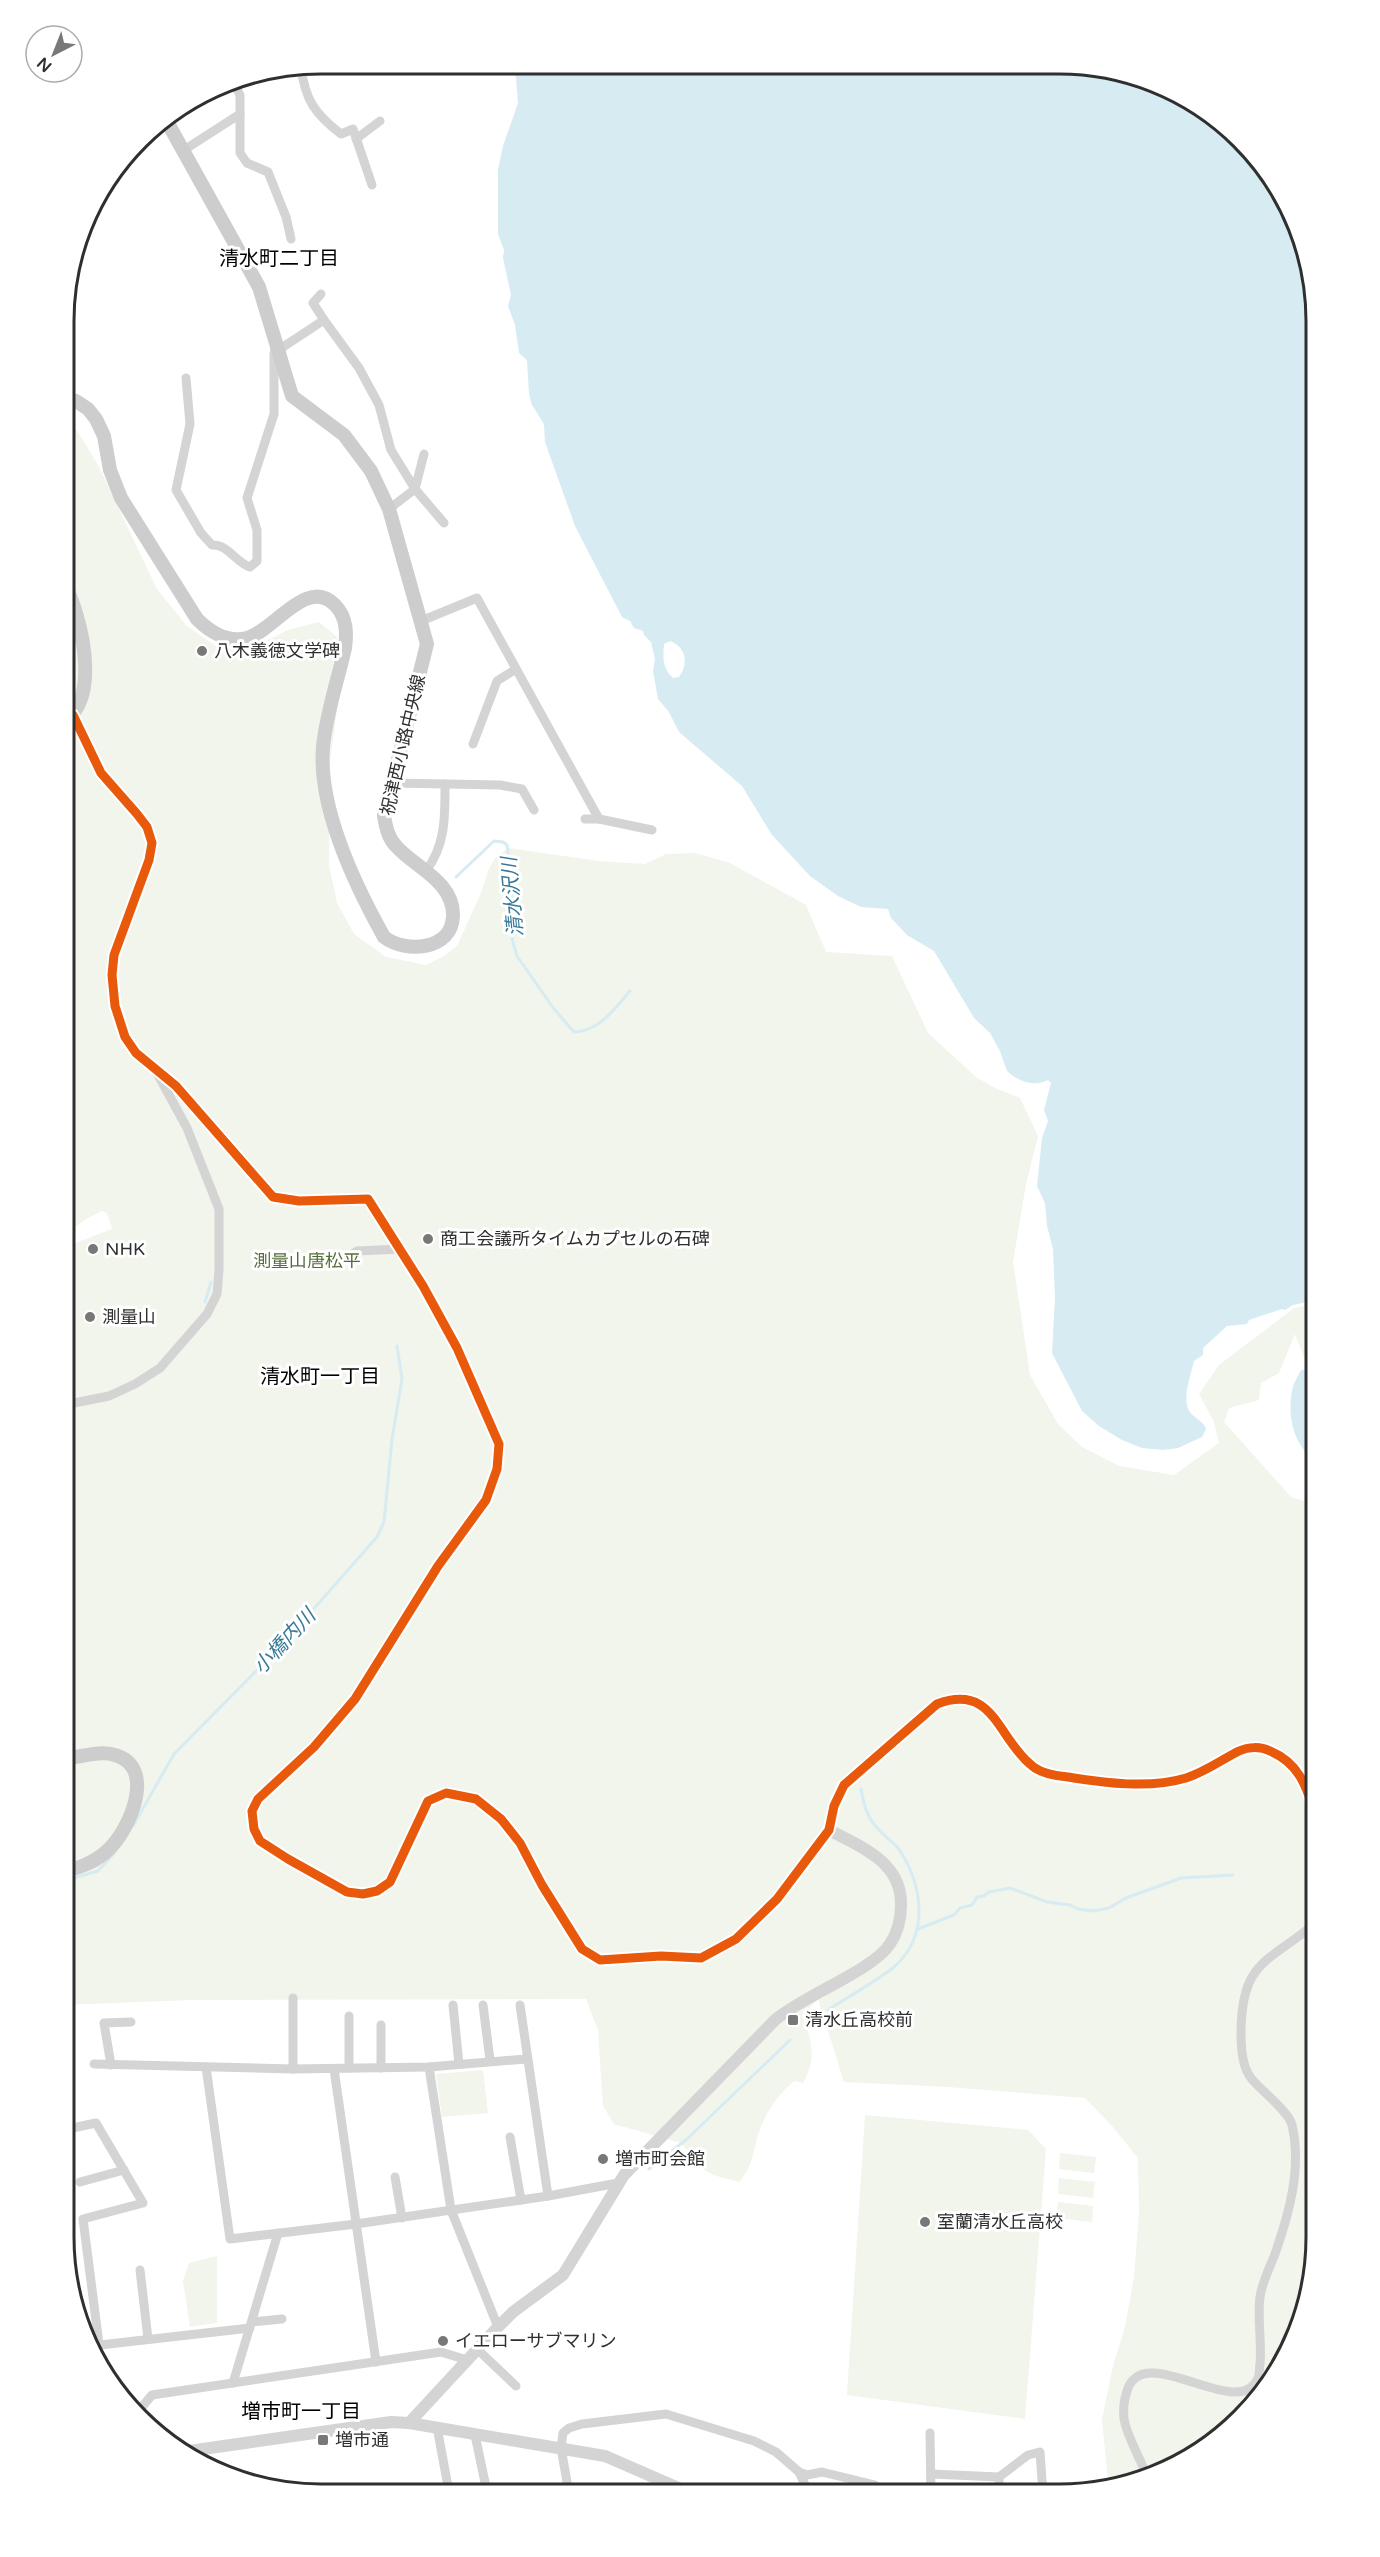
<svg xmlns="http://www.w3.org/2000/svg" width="1380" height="2557" font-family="'Varela Round','Noto Sans JP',sans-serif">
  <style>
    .green { fill: #f1f5eb; fill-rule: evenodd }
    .water { fill: #d7ebf3; fill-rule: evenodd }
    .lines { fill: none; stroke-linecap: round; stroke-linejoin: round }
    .stream { stroke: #d7ebf3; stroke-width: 3 }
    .minor { stroke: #d4d4d4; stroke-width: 9 }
    .tertiary { stroke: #d4d4d4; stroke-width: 12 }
    .secondary { stroke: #cdcdcd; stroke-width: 14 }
    .cycleway-casing { stroke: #fff; stroke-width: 13 }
    .cycleway { stroke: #e8590c; stroke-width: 9 }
    .poi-dot { fill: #787878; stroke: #fff; stroke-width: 2 }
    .labels { text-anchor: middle; stroke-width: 6; stroke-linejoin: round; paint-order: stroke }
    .poi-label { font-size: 18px; fill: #2f2f2f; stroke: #fff; text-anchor: start }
    .street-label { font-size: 18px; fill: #2f2f2f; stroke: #fff }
    .park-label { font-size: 18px; fill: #566e39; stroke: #fff }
    .neighbourhood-label { font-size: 20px; fill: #000; stroke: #fff }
    .water-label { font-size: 20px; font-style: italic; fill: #377997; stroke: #fff }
    .rim { fill: none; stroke: #2f2f2f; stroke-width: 3 }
  </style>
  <rect width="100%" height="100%" fill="#fff"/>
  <g class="green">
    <path d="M 65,411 L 98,465 L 157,589 L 186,625 L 221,650 L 248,650 L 288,630 L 319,622 L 337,637 L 342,673 L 329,769 L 329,865 L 337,903 L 354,934 L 386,957 L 426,965 L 444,956 L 457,946 L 481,893 L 488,871 L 495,858 L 508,848 L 599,861 L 645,864 L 666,854 L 695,853 L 730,863 L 806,905 L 826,952 L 892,956 L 928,1033 L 976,1077 L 995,1088 L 1020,1098 L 1038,1136 L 1026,1184 L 1013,1262 L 1030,1375 L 1058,1424 L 1082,1447 L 1119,1466 L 1174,1475 L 1219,1443 L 1214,1422 L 1199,1394 L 1219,1365 L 1294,1308 L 1317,1303 L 1317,1352 L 1313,1356 L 1304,1357 L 1295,1334 L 1279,1373 L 1261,1383 L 1259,1400 L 1229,1408 L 1224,1422 L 1291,1497 L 1317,1505 L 1316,2254 L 1303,2320 L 1264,2393 L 1216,2441 L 1143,2480 L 1110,2486 L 1108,2480 L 1102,2420 L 1113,2366 L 1125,2327 L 1134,2277 L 1139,2212 L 1138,2158 L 1112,2126 L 1085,2098 L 948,2087 L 844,2082 L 818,1999 L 802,2015 C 812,2040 817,2058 803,2083 L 794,2081 C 777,2096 765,2113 758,2135 C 753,2152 752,2168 739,2182 L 713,2175 L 703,2169 L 681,2143 L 614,2124 L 603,2106 L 598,2030 L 586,1999 L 190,2000 L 63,2005 L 65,732 C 77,721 76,698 65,687 ZM 102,1211 L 107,1213 L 112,1229 L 68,1246 L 65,1235 L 86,1219 Z"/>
    <path d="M 483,2070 L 488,2113 L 442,2117 L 436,2074 Z"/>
    <path d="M 865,2115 L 1028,2130 L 1046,2149 L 1025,2419 L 847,2395 Z"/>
    <path d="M 1060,2153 L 1096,2157 L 1094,2173 L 1059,2169 Z"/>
    <path d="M 1059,2178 L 1095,2182 L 1093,2198 L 1058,2194 Z"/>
    <path d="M 1058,2202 L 1093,2206 L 1092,2222 L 1056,2218 Z"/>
    <path d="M 217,2256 L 217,2323 L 190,2327 L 183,2281 L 189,2263 Z"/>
  </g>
  <g class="water">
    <path d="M 504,64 L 1110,68 L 1173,89 L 1229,127 L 1273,177 L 1303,237 L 1317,320 L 1317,1300 L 1293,1305 L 1285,1310 L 1282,1309 L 1249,1320 L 1247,1324 L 1227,1326 L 1203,1348 L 1203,1355 L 1194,1361 C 1191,1375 1181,1400 1190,1412 C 1195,1419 1204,1421 1206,1429 L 1202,1437 L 1178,1448 L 1163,1450 L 1142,1448 L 1122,1440 L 1099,1426 L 1082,1411 L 1052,1353 L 1055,1298 L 1053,1249 L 1047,1226 L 1045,1203 L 1037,1186 L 1042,1138 L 1048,1121 L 1044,1110 L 1051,1083 L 1048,1080 C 1033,1087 1019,1082 1007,1071 L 1000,1051 L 990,1033 L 974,1018 L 934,951 L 907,935 L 891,918 L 888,909 L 861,907 L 838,896 L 810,876 L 772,835 L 742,786 L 679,732 L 669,712 L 658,699 L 653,671 L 655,659 L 651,642 L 644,635 L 643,631 L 634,628 L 630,621 L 622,617 L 575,526 L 545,442 L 544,424 L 532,405 L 529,394 L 527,360 L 519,353 L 515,325 L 508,306 L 511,295 L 503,258 L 504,250 L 498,234 L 498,170 L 503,146 L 518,103 L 516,77 L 510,67 ZM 670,641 C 686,647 689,663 679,677 L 673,678 C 662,668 663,657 664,644 Z"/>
    <path d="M 1301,1370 L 1317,1370 L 1317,1462 C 1294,1447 1287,1417 1292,1391 C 1293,1384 1298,1376 1301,1370 Z"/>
  </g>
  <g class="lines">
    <g class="stream">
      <path d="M 456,877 L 494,841 L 503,842 L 507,845 L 511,874 L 512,939 L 517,956 L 554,1009 L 574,1032 C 600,1031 614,1009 630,991"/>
      <path d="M 205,1302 L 211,1282"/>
      <path d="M 133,1826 L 174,1754 L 282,1645 L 377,1537 L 384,1522 L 392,1439 L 402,1379 L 397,1346"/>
      <path d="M 63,1881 L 98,1871 L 116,1851"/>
      <path d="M 918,1929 L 954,1915 L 960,1908 L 972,1905 L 977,1897 L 984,1896 L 989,1892 L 1010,1888 L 1047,1902 L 1070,1905 L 1078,1909 L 1093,1911 L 1109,1908 L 1126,1898 L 1181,1878 L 1233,1875"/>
      <path d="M 828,2010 C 849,1996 874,1983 894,1967 C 930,1935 923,1886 899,1849 C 894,1843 888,1839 882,1833 C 868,1820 864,1807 861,1789"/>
      <path d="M 649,2169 L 687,2139 L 790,2040"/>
    </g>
    <g class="minor">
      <path d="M 301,67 C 305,100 315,114 341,134 L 353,129 L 372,185"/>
      <path d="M 232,80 L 240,95 L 240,153 L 247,163 L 268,172 L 286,217 L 291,239"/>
      <path d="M 356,139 L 380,121"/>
      <path d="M 139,142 L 168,124"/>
      <path d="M 184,150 L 240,114"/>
      <path d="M 321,294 L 313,303 L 324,320"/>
      <path d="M 186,378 L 190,424 L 176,490 L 201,533 L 212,545 C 228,544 235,562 250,567 L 257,561 L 257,530 L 247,498 L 274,414 L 274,354 L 276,345 L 283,347 L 324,320 L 359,368 L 379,405 L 391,450 L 415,489 L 389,509"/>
      <path d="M 424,454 L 415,489 L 444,523"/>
      <path d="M 421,621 L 477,598 L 599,819 L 652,830"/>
      <path d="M 73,715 L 101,773 L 137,814 L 147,827 L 152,843 L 149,860 L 114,955 L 112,975 L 115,1006 L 125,1037 L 136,1053 L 176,1086 L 273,1197 L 299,1201 L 368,1199 L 423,1286 L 457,1348 L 499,1444 L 497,1469 L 486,1500 L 438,1566 L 355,1699 L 314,1747 L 258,1799 L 252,1811 L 254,1829 L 260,1841 L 288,1859 L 347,1892 L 363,1894 L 377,1891 L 390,1882 L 428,1801 L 446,1793 L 476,1799 L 501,1819 L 520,1843 L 542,1885 L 582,1949 L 600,1960 L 661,1956 L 701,1958 L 736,1939 L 777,1899 L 829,1830 L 834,1806 L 844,1785 L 937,1704 C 993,1683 997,1736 1030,1764 C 1039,1773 1056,1776 1068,1777 C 1106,1783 1149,1789 1186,1778 C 1205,1772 1221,1760 1239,1751 C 1248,1747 1260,1746 1270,1751 C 1301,1764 1307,1789 1317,1819"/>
      <path d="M 473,744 L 497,681 L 516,669"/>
      <path d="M 392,783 L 500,785 L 522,789 L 534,810"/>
      <path d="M 585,819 L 599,819"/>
      <path d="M 426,871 C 446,845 445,815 445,784"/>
      <path d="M 64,1242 L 66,1240"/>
      <path d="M 337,1264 L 357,1251 L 400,1249"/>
      <path d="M 64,1405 L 109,1396 L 135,1384 L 160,1368 L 207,1314 L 217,1294 L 219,1270 L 219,1209 L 187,1128 L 157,1073"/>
      <path d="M 293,1998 L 293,2069"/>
      <path d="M 453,2005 L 459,2064"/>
      <path d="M 483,2005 L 490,2060"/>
      <path d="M 520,2005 L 548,2196"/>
      <path d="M 381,2025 L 381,2068"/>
      <path d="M 94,2064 L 293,2069 L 429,2067 L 526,2059"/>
      <path d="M 111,2065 L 104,2023 L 131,2022"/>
      <path d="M 206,2067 L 230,2239 L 356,2224 L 548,2196 L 618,2183"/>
      <path d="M 429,2067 L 451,2210 L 498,2327"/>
      <path d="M 349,2068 L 349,2016"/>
      <path d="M 334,2069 L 376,2362"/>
      <path d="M 63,2130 L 96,2123 L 143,2203 L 83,2219 L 99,2344"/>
      <path d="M 510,2137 L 521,2200"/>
      <path d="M 395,2177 L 402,2218"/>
      <path d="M 80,2182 L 124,2170"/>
      <path d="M 140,2270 L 148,2339"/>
      <path d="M 252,2322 L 282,2319"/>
      <path d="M 91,2346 L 250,2328"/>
      <path d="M 477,2349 L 516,2386"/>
      <path d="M 233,2383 L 278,2233"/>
      <path d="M 136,2414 L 152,2395 L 441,2352 L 467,2360"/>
      <path d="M 437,2427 L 449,2492"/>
      <path d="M 930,2433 L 931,2494"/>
      <path d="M 475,2435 L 487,2492"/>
      <path d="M 799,2472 L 807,2475 L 822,2472 L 875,2485"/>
      <path d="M 931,2474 L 999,2477 L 999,2494"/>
      <path d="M 999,2477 L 1028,2455 L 1040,2452 L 1043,2494"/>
      <path d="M 1147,2478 C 1141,2458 1128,2440 1124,2419 C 1123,2407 1124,2400 1128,2388 C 1147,2341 1239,2423 1258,2378 C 1260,2374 1259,2368 1260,2364 C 1262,2342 1257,2316 1260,2297 C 1262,2282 1270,2267 1275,2254 C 1289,2214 1302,2168 1292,2125 C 1289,2111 1260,2090 1251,2078 C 1242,2067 1241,2048 1241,2034 C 1241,1960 1268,1963 1317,1922"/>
      <path d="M 569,2493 L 561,2448 L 563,2433 L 569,2428 L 582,2424 L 666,2414 L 754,2441 L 776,2452 L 799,2472 L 809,2493"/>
    </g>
    <g class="tertiary">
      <path d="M 409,2423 L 498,2327 L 513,2312 L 563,2275 L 624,2175 L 775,2020 C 804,1995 872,1971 890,1944 C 898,1932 901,1919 901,1905 C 902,1862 861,1847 829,1830"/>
      <path d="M 182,2452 L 391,2422 L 409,2423 L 605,2456 L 690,2493"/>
    </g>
    <g class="secondary">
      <path d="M 65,398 L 76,401 L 88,409 L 96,419 L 104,436 L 110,470 L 121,498 L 197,619 C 210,632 228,643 247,638 C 274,631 307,576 335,605 C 347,617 347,633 345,648 C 338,680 326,714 323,747 C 318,807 355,885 384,937 C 406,954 452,950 453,916 C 454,881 414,867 396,846 C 388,838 386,827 384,816 L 427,644 L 389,509 L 371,471 L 344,435 L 292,396 L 259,287 L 165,118"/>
      <path d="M 65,720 C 101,697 81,616 65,585"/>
      <path d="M 63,1872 C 81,1867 96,1862 109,1849 C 130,1829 157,1767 115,1755 C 98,1750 80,1758 64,1758"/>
    </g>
    <g class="cycleway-casing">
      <path id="cycleway" d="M 73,715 L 101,773 L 137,814 L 147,827 L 152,843 L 149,860 L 114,955 L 112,975 L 115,1006 L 125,1037 L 136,1053 L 176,1086 L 273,1197 L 299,1201 L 368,1199 L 423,1286 L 457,1348 L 499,1444 L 497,1469 L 486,1500 L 438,1566 L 355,1699 L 314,1747 L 258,1799 L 252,1811 L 254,1829 L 260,1841 L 288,1859 L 347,1892 L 363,1894 L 377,1891 L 390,1882 L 428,1801 L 446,1793 L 476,1799 L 501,1819 L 520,1843 L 542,1885 L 582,1949 L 600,1960 L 661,1956 L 701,1958 L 736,1939 L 777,1899 L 829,1830 L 834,1806 L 844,1785 L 937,1704 C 993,1683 997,1736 1030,1764 C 1039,1773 1056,1776 1068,1777 C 1106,1783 1149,1789 1186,1778 C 1205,1772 1221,1760 1239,1751 C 1248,1747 1260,1746 1270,1751 C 1301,1764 1307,1789 1317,1819"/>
    </g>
    <use href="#cycleway" class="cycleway"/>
  </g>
  <g class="poi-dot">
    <circle cx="202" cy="651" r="6"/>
    <circle cx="428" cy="1239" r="6"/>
    <circle cx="93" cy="1249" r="6"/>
    <circle cx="90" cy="1317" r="6"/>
    <rect x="787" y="2014" width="12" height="12" rx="3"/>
    <circle cx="603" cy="2159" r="6"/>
    <circle cx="925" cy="2222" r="6"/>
    <circle cx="443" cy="2341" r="6"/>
    <rect x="317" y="2434" width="12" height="12" rx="3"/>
  </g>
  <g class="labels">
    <g class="poi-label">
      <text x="214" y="657">八木義徳文学碑</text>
      <text x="440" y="1245">商工会議所タイムカプセルの石碑</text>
      <text x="105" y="1255">NHK</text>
      <text x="102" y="1323">測量山</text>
      <text x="805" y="2026">清水丘高校前</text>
      <text x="615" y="2165">増市町会館</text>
      <text x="937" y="2228">室蘭清水丘高校</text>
      <text x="455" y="2347">イエローサブマリン</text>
      <text x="335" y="2446">増市通</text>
    </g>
    <g class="street-label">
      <text transform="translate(403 745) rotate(-77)" y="6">祝津西小路中央線</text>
    </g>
    <g class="park-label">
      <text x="307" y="1267">測量山唐松平</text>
    </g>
    <g class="neighbourhood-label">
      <text x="279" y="265">清水町二丁目</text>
      <text x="320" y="1383">清水町一丁目</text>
      <text x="301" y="2418">増市町一丁目</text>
    </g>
    <g class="water-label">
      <text transform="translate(512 897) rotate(-95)" y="7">清水沢川</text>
      <text transform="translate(284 1641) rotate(-47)" y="7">小橋内川</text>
    </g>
  </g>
  <path d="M0 0H1380V2557H0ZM321 74H1059A247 247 0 0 1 1306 321V2237A247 247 0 0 1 1059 2484H321A247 247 0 0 1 74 2237V321A247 247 0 0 1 321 74Z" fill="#fff" fill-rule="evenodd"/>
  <path class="rim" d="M321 74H1059A247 247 0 0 1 1306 321V2237A247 247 0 0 1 1059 2484H321A247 247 0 0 1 74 2237V321A247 247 0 0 1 321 74Z"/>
  <g transform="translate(54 54) rotate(222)"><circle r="28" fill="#ffffff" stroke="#acacac" stroke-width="1.5"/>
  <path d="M0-4.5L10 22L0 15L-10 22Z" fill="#787878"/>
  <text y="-9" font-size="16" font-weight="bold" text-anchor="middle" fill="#2f2f2f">N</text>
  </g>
</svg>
